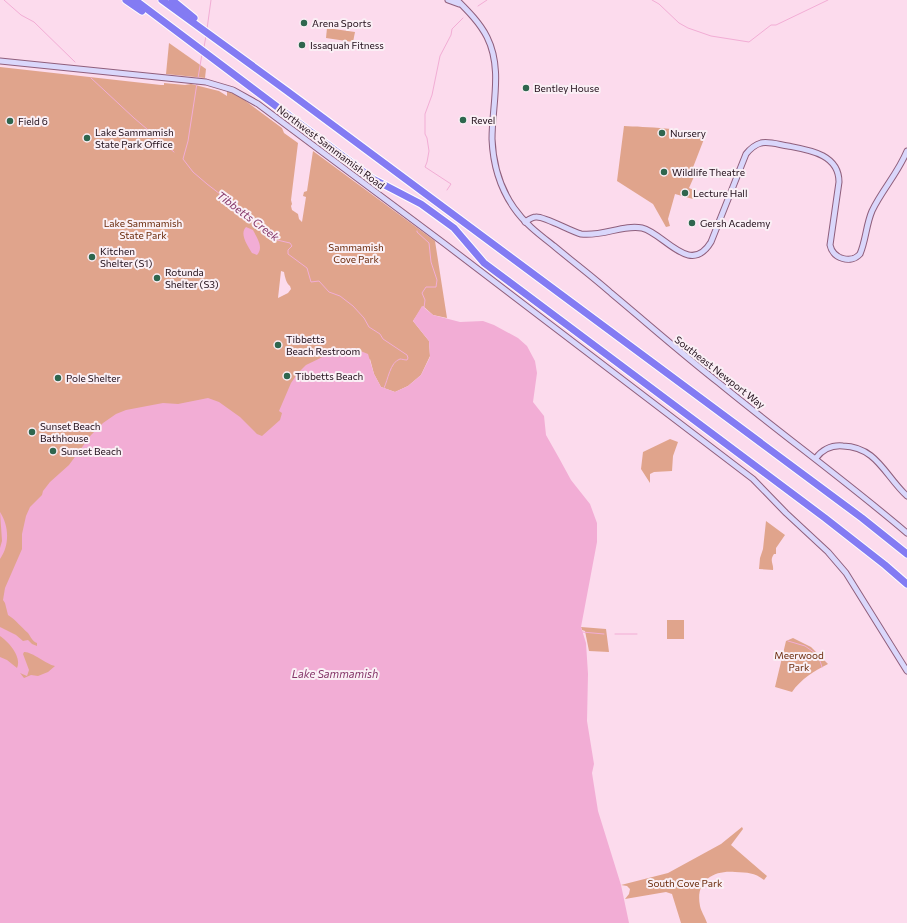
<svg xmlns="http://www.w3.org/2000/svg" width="907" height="923" font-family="Commissioner,sans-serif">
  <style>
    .green { fill: #e0a48c; fill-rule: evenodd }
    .water { fill: #f2add5; fill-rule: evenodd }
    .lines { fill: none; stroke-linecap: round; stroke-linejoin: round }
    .stream { stroke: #f2add5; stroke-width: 1 }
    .secondary-casing { stroke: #8f5f7c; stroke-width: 7 }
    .highway-casing { stroke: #fff; stroke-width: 9 }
    .secondary { stroke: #dad7fb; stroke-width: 5 }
    .highway { stroke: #837bf3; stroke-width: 7 }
    .poi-dot { fill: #2e664e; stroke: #faeff5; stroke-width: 1.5 }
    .labels { text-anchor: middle; stroke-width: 4; stroke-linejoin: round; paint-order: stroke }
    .poi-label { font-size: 10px; fill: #200e19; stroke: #faeff5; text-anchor: start }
    .street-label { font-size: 10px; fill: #200e19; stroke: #faeff5 }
    .park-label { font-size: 10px; fill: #6a2a0a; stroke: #faeff5 }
    .water-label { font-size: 11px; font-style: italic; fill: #843568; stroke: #faeff5 }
  </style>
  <rect width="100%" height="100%" fill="#fcdbed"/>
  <g class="green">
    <path d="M 327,28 L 355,32 L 353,42 L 326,38 Z"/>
    <path d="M 169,43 L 206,69 L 205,78 L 166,74 Z"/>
    <path d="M 0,67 L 161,85 L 164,85 L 164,83 L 185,85 L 191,84 L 219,91 L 227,96 L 227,91 L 235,93 L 282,128 L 284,133 L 298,143 L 291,200 L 292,204 L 291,206 L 292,210 L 298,214 L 299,219 L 302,222 L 306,197 L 303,196 L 304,192 L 307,191 L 313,151 L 435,241 L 447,318 L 433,315 L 423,306 L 413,321 L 429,341 L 430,356 L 421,375 L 408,386 L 395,392 L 381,387 L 374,374 L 370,359 L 74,665 L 71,674 L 40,687 L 0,675 ZM 281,271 L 284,272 C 285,277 286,283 290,286 L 291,289 L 288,293 L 278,298 Z"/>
    <path d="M 624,126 C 644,127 688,128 704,137 L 704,139 L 692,170 L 696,172 L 689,188 L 696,191 L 693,199 L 675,194 L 668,219 L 670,226 L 666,227 L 653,204 L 617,181 Z"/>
    <path d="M 670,439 L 678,442 L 673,456 L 672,471 L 654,472 L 650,474 L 650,483 L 641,469 L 643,452 Z"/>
    <path d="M 766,521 L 785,535 L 776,548 L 776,554 L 774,554 C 769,561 774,564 773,570 L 759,569 L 760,558 L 763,549 Z"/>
    <rect x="667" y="620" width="17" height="19"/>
    <path d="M 581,627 L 606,629 L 609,652 L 589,651 L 585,631 L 582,630 Z"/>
    <path d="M 793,638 L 811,647 L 828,664 C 814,671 801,679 792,692 L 775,687 L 786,641 Z"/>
    <path d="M 742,827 L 743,829 L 731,845 L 767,876 L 764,880 C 754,872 748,873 735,872 C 713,870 695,881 700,906 C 701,911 705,917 707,923 L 681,923 L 672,894 L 666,892 L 625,899 L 629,894 L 630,889 L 627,886 L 621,885 L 668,873 L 721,844 Z"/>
  </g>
  <g class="water">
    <path d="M 246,227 L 253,230 C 257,238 264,247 257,255 L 252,253 C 248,246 239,234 246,227 Z"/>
    <path d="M 422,306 L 433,315 L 460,322 L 483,321 L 494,325 L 518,338 L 527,346 L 535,361 L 537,373 L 533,402 L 544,416 L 546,435 L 559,458 L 571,480 L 590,504 L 597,523 L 597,542 L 581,627 L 586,643 L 588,674 L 587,721 L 594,764 L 592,773 L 598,811 L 621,885 L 629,923 L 0,923 L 0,657 L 7,660 L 17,668 C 22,657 9,642 0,636 L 0,627 L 16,635 L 23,641 L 28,640 L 32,644 L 37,646 L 37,643 C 32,641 31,637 28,633 C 21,627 16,620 8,615 L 5,603 L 3,600 L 5,588 L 22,549 L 22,534 L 26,516 L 30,507 L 42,495 L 43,491 L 50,482 L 69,465 L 91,435 L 103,423 L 116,414 L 126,410 L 163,403 L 178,404 L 208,398 L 219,402 L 240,417 L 257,434 L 262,436 L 280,420 L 282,413 L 279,411 L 291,383 L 298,373 L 306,365 L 333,352 L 353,348 L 368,354 L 374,374 L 381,387 L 395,392 L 408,386 L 421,375 L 430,357 L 429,341 L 413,321 ZM 24,652 C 31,651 46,664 55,666 L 48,672 L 38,676 L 31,675 L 24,678 L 20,673 L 27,676 L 29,670 L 23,654 Z"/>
    <path d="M 0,512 C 9,526 10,545 0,559 L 0,548 L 2,541 Z"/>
  </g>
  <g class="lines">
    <g class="stream">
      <path d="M 4,0 L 21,15 L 34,22 L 75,62"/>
      <path d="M 652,0 L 659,4 L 679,23 L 688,28 L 711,36 L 749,42 L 771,25 L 776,25 L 828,0"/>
      <path d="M 478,6 L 487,0"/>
      <path d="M 207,29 L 211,0"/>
      <path d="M 204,47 L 206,36"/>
      <path d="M 91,78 L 134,118 L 174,152"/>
      <path d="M 198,78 L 202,54"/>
      <path d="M 197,83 L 188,141 L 183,159 L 193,172 L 207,184 L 250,217 L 271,236 L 277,240 L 290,243 L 292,246 L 288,250 L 288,254 L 307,268 L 311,282 L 319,281 L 329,292 L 340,296 L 353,306 L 364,318 L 369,327 L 380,334 L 383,339 L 407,355 L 408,358 L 407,360 C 404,360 402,359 400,359 C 390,362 388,380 384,388"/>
      <path d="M 447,190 L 451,184 L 425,167 L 427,162 L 429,151 L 427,138 L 425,134 L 425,114 L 432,95 L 440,56 L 451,35 L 452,29 L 463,18"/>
      <path d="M 417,231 L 417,232 L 429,243 L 431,262 L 437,280 L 436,287 L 426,287 L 422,293 L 425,300 L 424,308"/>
      <path d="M 582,632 L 604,634"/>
      <path d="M 615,634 L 637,634"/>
      <path d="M 788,641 L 805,646 L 818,655 L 822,667"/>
    </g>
    <g class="secondary-casing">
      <g id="secondary">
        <path d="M 448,0 L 459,4"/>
        <path d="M 457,0 C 468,11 480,23 487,37 C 503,69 492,105 492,139 C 493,163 500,188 514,208 C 525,224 540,235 554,246 C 573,262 593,277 611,293 C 647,323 682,354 719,383 C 781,434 846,481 907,533"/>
        <path d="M 0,61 L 206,82 L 233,90 L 258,104 L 445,244 L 753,479 L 786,513 L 828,552 L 846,573 L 907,671"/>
        <path d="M 525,222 C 528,220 532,217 536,217 C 544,216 570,231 581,234 C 602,237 624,224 642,228 C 664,233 690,277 711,242 L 746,154 C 750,149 754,145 761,143 C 769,141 780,145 788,146 C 809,150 839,154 839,182 L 830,245 C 833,259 851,264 860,254 C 866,240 866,225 872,211 C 882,190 898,173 907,151"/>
        <path d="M 816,458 C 823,449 832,445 843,446 C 877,447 885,476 907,496"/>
      </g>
    </g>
    <g class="highway-casing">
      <g id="highway">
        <path d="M 126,0 L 142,11"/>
        <path d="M 135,0 L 373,179 L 421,204 L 454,228 L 484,263 L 825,518 L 885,565 L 907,584"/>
        <path d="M 162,0 L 287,91 L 862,518 L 907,554"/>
        <path d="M 172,0 L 194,18"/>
      </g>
    </g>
    <use href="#secondary" class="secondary"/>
    <use href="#highway" class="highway"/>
  </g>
  <g class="poi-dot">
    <circle cx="304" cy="23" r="4"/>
    <circle cx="302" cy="45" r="4"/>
    <circle cx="526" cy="88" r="4"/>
    <circle cx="463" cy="120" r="4"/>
    <circle cx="10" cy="121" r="4"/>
    <circle cx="662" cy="133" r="4"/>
    <circle cx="87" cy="138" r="4"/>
    <circle cx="664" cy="172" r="4"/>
    <circle cx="685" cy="193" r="4"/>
    <circle cx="692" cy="223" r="4"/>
    <circle cx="92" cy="257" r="4"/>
    <circle cx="157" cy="278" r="4"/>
    <circle cx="278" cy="345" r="4"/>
    <circle cx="287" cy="376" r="4"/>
    <circle cx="58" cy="378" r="4"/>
    <circle cx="32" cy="432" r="4"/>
    <circle cx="53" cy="451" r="4"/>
  </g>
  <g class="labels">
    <g class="poi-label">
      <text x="312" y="27">Arena Sports</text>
      <text x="310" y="49">Issaquah Fitness</text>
      <text x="534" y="92">Bentley House</text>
      <text x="471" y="124">Revel</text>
      <text x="18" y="125">Field 6</text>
      <text x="95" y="136">Lake Sammamish<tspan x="95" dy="12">State Park Office</tspan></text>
      <text x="670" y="137">Nursery</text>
      <text x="672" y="176">Wildlife Theatre</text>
      <text x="693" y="197">Lecture Hall</text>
      <text x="700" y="227">Gersh Academy</text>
      <text x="100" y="255">Kitchen<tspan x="100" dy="12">Shelter (S1)</tspan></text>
      <text x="165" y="276">Rotunda<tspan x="165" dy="12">Shelter (S3)</tspan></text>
      <text x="286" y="343">Tibbetts<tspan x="286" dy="12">Beach Restroom</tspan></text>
      <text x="295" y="380">Tibbetts Beach</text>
      <text x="66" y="382">Pole Shelter</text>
      <text x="40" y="430">Sunset Beach<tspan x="40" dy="12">Bathhouse</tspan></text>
      <text x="61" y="455">Sunset Beach</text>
    </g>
    <g class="street-label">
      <text transform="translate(331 147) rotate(37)" y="4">Northwest Sammamish Road</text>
      <text transform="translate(720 372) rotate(38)" y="4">Southeast Newport Way</text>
    </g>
    <g class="park-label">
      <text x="143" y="227">Lake Sammamish<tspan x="143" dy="12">State Park</tspan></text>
      <text x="356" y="251">Sammamish<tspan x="356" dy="12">Cove Park</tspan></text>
      <text x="799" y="659">Meerwood<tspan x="799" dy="12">Park</tspan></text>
      <text x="685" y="887">South Cove Park</text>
    </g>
    <g class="water-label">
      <text transform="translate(248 216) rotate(37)" y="4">Tibbetts Creek</text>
      <text x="335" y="678">Lake Sammamish</text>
    </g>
  </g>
</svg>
